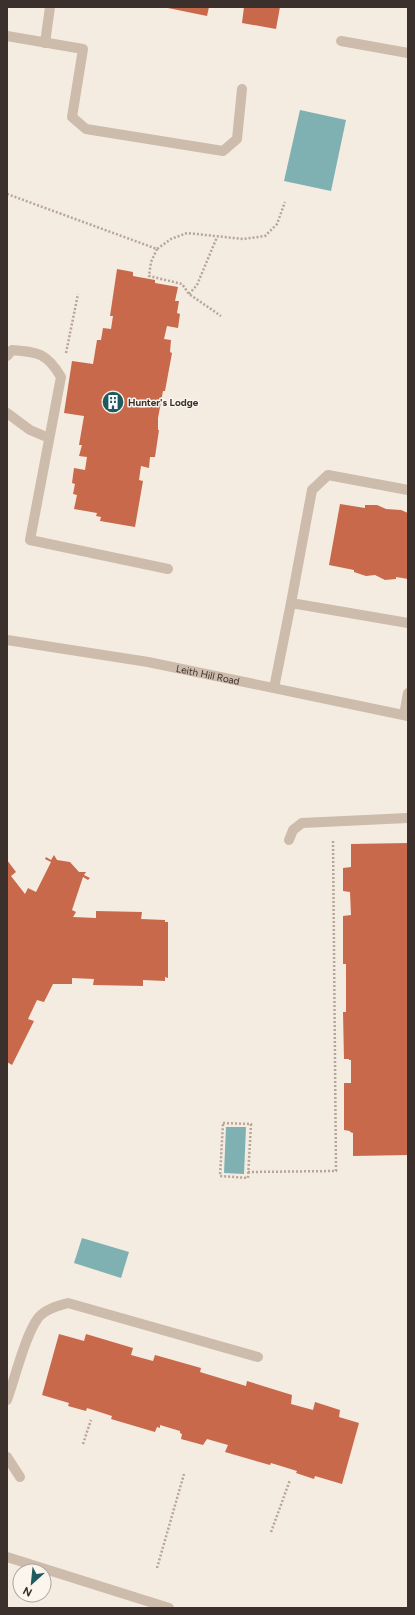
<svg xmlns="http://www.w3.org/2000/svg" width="415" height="1615" font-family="Figtree,sans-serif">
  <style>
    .water { fill: #7fb0b2 }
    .building { fill: #c8694b }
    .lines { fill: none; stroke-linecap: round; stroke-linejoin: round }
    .path { stroke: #b9a596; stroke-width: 2.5; stroke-dasharray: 2 2; stroke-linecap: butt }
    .service { stroke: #cdbbac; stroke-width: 10 }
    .minor { stroke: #cdbbac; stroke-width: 10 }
    .tertiary { stroke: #cdbbac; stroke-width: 10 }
    .labels { text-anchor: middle; stroke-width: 3; stroke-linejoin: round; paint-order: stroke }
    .poi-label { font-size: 10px; font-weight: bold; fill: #3b302b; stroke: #fbf5ee; text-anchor: start }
    .street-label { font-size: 10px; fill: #3b302b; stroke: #fbf5ee }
  </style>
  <rect width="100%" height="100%" fill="#f4ebe1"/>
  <g class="water">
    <path d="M 300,110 L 346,120 L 331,191 L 284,181 Z"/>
    <path d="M 226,1127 L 246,1127 L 244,1174 L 224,1173 Z"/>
    <path d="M 82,1238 L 129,1252 L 121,1278 L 74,1263 Z"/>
  </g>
  <g class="building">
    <path d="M 163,7 L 209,7 L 207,16 Z"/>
    <path d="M 244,7 L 280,7 L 276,29 L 242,23 Z"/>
    <path d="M 117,269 L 133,272 L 133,276 L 155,280 L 155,283 L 178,287 L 175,301 L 179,301 L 177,313 L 180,314 L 178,328 L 167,326 L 164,339 L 171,340 L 170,352 L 172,353 L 165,391 L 163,391 L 158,418 L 158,430 L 159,430 L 155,457 L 150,457 L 149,468 L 141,466 L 139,480 L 143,481 L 135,527 L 100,521 L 101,517 L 96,516 L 97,513 L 74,509 L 77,495 L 73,494 L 75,484 L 72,483 L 74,468 L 85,470 L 87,457 L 79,456 L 82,445 L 79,445 L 84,416 L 64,413 L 72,361 L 93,364 L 97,340 L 101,340 L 103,328 L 111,329 L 113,316 L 110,316 Z"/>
    <path d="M 340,504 L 365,508 L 365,505 L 377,505 L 386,509 L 401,510 L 408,513 L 408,579 L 396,577 L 396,579 L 385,580 L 375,575 L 366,576 L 354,572 L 354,570 L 329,565 Z"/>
    <path d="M 408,843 L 408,1155 L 353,1156 L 353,1133 L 350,1132 L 350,1131 L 344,1130 L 344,1083 L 351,1083 L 351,1060 L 349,1060 L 349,1059 L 344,1059 L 343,1012 L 346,1012 L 346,964 L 343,964 L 343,916 L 351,915 L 350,892 L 343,891 L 343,868 L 351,867 L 351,844 Z"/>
    <path d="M 54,855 L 57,860 L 70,862 L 79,872 L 86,872 L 84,875 L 90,878 L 88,880 L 83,877 L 72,910 L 76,912 L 73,917 L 96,918 L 96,911 L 142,912 L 141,919 L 165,920 L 165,922 L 168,922 L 168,978 L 165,977 L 165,981 L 143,980 L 143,986 L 93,985 L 94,979 L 72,978 L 72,984 L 53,984 L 44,1002 L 37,1000 L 28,1019 L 34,1021 L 12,1065 L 7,1062 L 7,860 L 16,872 L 11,876 L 25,894 L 28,888 L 36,892 L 51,862 L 45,859 L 46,857 L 51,860 Z"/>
    <path d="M 59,1334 L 84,1341 L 86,1334 L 133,1348 L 131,1355 L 153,1361 L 155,1355 L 201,1368 L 200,1372 L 246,1386 L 247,1381 L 292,1395 L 291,1404 L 313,1410 L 315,1402 L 340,1410 L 339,1417 L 359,1423 L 342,1484 L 315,1476 L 314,1479 L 296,1473 L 297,1471 L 271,1463 L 270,1465 L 225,1452 L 228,1445 L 207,1439 L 203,1445 L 181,1439 L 182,1434 L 180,1433 L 180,1431 L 160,1425 L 160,1428 L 157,1427 L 155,1432 L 111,1419 L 112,1416 L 87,1408 L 86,1411 L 68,1406 L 69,1403 L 42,1395 Z"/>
  </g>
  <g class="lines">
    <g class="path">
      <path d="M 7,194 L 157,249 L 171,239 L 187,233 L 243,239 L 265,236 L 277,224 L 285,202"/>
      <path d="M 157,249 L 151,262 L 149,276 L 182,284 L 189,294 L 221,316"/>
      <path d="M 189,294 L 197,285 L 217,237"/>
      <path d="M 66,353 L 78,294"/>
      <path d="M 223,1123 L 251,1124 L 248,1178 L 220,1176 Z"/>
      <path d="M 248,1172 L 336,1171 L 333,839"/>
      <path d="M 83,1444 L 91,1420"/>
      <path d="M 271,1532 L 290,1480"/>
      <path d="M 157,1568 L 184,1474"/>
    </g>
    <g class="service">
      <path d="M 7,36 L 83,49 L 72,117 L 86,129 L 223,151 L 237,139 L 242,89"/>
      <path d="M 341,41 L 408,53"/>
      <path d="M 45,43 L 50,7"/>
      <path d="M 7,356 L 12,350 C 38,352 47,353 61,377 L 30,540 L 168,569"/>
      <path d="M 7,413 L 30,430 L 49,438"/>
      <path d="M 408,490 L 328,475 L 312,490 L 291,603 L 408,623"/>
      <path d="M 274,688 L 291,603"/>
      <path d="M 404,715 L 408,693"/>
      <path d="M 289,840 L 293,830 L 302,823 L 408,818"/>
      <path d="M 7,1400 C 15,1378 25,1336 38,1318 C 45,1309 58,1306 68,1303 L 258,1357"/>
      <path d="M 7,1457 L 20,1477"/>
    </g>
    <path class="minor" id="s1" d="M 7,640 L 148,662 L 408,716"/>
    <path class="tertiary" d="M 7,1557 L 169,1608"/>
  </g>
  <defs>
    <g id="building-disc" transform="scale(1.15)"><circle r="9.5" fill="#1f5a5e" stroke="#fbf5ee"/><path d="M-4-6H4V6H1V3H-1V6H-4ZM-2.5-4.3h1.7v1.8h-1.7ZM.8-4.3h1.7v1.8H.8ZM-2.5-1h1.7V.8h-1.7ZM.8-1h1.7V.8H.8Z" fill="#fff"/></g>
  </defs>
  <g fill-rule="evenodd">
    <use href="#building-disc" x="113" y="402"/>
  </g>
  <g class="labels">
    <g class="poi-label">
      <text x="128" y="406">Hunter's Lodge</text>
    </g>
    <g class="street-label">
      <text dy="4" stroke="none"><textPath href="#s1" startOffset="204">Leith Hill Road</textPath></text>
    </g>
  </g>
  <rect width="415" height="1615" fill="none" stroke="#3b302b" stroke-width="16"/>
  <g transform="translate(32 1583) rotate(207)"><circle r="19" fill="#fbf5ee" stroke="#aea6a0"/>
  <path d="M0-3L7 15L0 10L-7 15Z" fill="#1f5a5e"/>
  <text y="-6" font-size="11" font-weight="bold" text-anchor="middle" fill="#3b302b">N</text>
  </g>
</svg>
